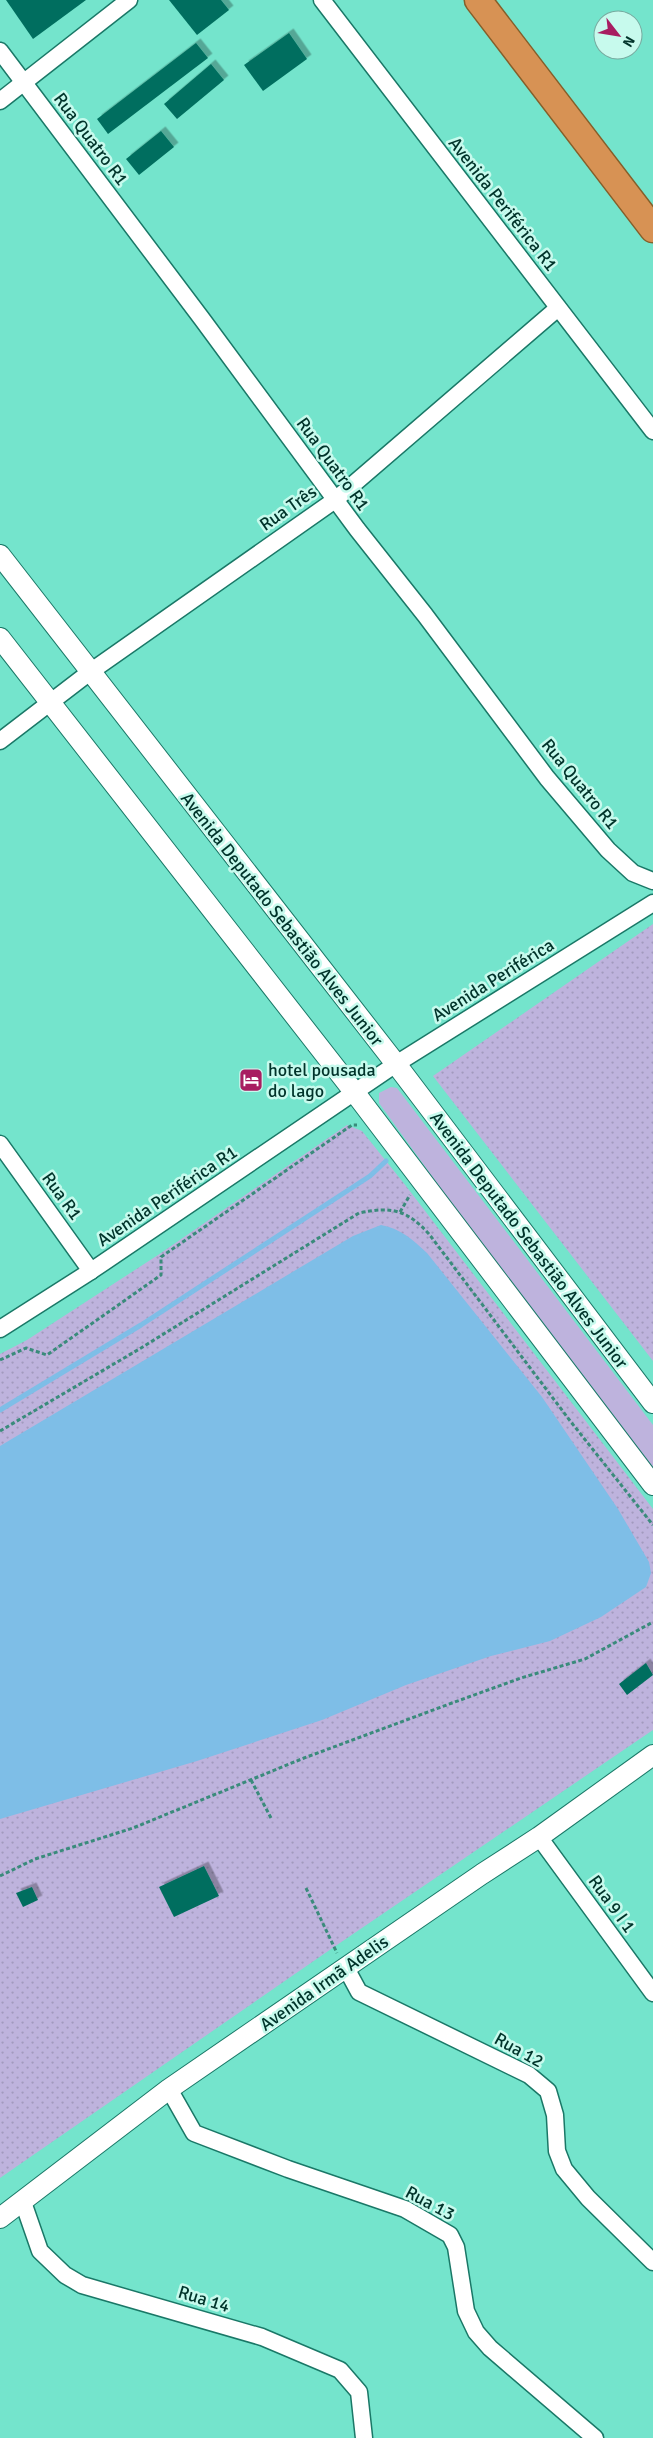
<svg xmlns="http://www.w3.org/2000/svg" width="653" height="2438" font-family="Signika,sans-serif">
  <style>
    .grass { fill: #beb3dd }
    .park { fill: url(#park-dots) }
    .water { fill: #7ebee7 }
    .lines { fill: none; stroke-linecap: round; stroke-linejoin: round }
    .stream { stroke: #7ebee7; stroke-width: 5 }
    .building { fill: #046e5e; filter: url(#shadow) }
    .minor-casing { stroke: #1a7867; stroke-width: 19 }
    .tertiary-casing { stroke: #1a7867; stroke-width: 22 }
    .trunk-casing { stroke: #855f2a; stroke-width: 29 }
    .path { stroke: #3a8b7b; stroke-width: 3; stroke-dasharray: 4 2.5; stroke-linecap: butt }
    .minor { stroke: #fff; stroke-width: 16 }
    .tertiary { stroke: #fff; stroke-width: 20 }
    .trunk { stroke: #d79254; stroke-width: 26 }
    .labels { text-anchor: middle; stroke-width: 5; stroke-linejoin: round; paint-order: stroke }
    .street-label { font-size: 18px; fill: #00332a; stroke: #c7faed }
    .poi-label { font-size: 18px; fill: #00332a; stroke: #c7faed; text-anchor: start }
  </style>
  <defs>
    <pattern id="park-dots" width="8" height="8" patternUnits="userSpaceOnUse" patternTransform="scale(1.25)"><rect width="8" height="8" fill="#beb3dd"/><path d="M2 2h.1M6 6h.1" fill="none" stroke="#a29abe" stroke-width="1.8" stroke-linecap="round"/></pattern>
    <filter id="shadow"><feDropShadow dx="4.5" dy="-4.5" stdDeviation="0" flood-color="#0004"/></filter>
  </defs>
  <rect width="100%" height="100%" fill="#74e4cc"/>
  <path class="grass" d="M 391,1087 L 397,1088 L 653,1425 L 653,1469 L 491,1258 L 379,1103 L 379,1093 Z"/>
  <g class="park">
    <path d="M 653,924 L 653,1361 L 433,1076 Z"/>
    <path d="M 347,1125 L 362,1131 L 406,1186 L 653,1509 L 653,1730 L 334,1947 L 0,2178 L 0,1354 L 27,1340 L 158,1255 Z"/>
  </g>
  <path class="water" d="M 381,1225 C 401,1229 412,1239 427,1253 L 542,1397 L 618,1509 L 649,1562 L 651,1573 L 646,1587 L 601,1617 L 550,1641 L 491,1656 L 406,1685 L 322,1720 L 197,1761 L 0,1819 L 0,1446 L 353,1236 Z"/>
  <g class="lines">
    <path class="stream" d="M 0,1410 L 141,1325 L 370,1176 L 386,1161"/>
  </g>
  <g class="building">
    <path d="M 6,0 L 86,0 L 33,39 Z"/>
    <path d="M 169,0 L 221,0 L 229,10 L 197,35 Z"/>
    <path d="M 289,33 L 307,59 L 263,91 L 244,65 Z"/>
    <path d="M 196,43 L 208,58 L 108,134 L 97,119 Z"/>
    <path d="M 211,64 L 224,80 L 177,119 L 164,104 Z"/>
    <path d="M 161,131 L 174,147 L 139,175 L 126,159 Z"/>
    <path d="M 646,1663 L 653,1675 L 627,1695 L 619,1684 Z"/>
    <path d="M 204,1866 L 219,1896 L 174,1917 L 159,1887 Z"/>
    <path d="M 32,1887 L 38,1900 L 23,1907 L 16,1893 Z"/>
  </g>
  <g class="lines">
    <g class="minor-casing">
      <g id="minor">
        <path d="M 322,0 L 653,431"/>
        <path d="M 0,51 L 202,319 L 357,529 L 425,615 L 547,778 L 608,850 L 633,873 L 653,881"/>
        <path d="M 0,101 L 129,0"/>
        <path d="M 0,741 L 90,672 L 335,500 L 558,308"/>
        <path d="M 0,1144 L 91,1271"/>
        <path d="M 0,1329 L 91,1271 L 396,1064 L 653,903"/>
        <path d="M 539,1837 L 653,1993"/>
        <path d="M 346,1968 L 359,1992 L 529,2075 L 548,2091 L 555,2115 L 557,2151 L 564,2169 L 588,2198 L 653,2262"/>
        <path d="M 169,2089 L 194,2133 L 288,2169 L 405,2209 L 450,2235 L 456,2247 L 466,2311 L 476,2332 L 490,2348 L 595,2438"/>
        <path d="M 23,2202 L 40,2251 L 65,2275 L 82,2285 L 262,2337 L 340,2370 L 359,2392 L 364,2438"/>
      </g>
    </g>
    <g class="tertiary-casing">
      <g id="tertiary">
        <path d="M 0,555 L 396,1064 L 653,1403"/>
        <path d="M 0,638 L 355,1093 L 653,1485"/>
        <path d="M 0,2218 L 169,2089 L 482,1874 L 539,1837 L 653,1755"/>
      </g>
    </g>
    <g class="trunk-casing">
      <path id="trunk" d="M 478,0 L 653,229"/>
    </g>
    <g class="path">
      <path d="M 400,1212 L 410,1195"/>
      <path d="M 0,1360 L 26,1348 L 47,1355 L 161,1275 L 161,1257 L 352,1125 L 357,1125"/>
      <path d="M 0,1431 L 141,1348 L 359,1213 C 392,1206 407,1210 429,1234 L 571,1422 L 653,1525"/>
      <path d="M 251,1780 L 271,1818"/>
      <path d="M 0,1876 L 35,1859 L 133,1828 L 304,1758 L 452,1703 L 521,1678 L 585,1659 L 653,1622"/>
      <path d="M 306,1888 L 337,1953"/>
    </g>
    <use href="#minor" class="minor"/>
    <use href="#tertiary" class="tertiary"/>
    <use href="#trunk" class="trunk"/>
  </g>
  <defs>
    <g id="hotel-square" transform="scale(1.25)"><rect x="-9" y="-9" width="18" height="18" rx="4" fill="#a81d61" stroke="#c7faed"/><path d="M-6-4.5h1.5V1H6V5H4.5V3h-9V5H-6ZM-4 0a1.8 1.8 0 1 1 3.6 0ZM.5 0V-2.5h3Q6-2.5 6 0Z" fill="#fff"/></g>
  </defs>
  <g fill-rule="evenodd">
    <use href="#hotel-square" x="251" y="1080"/>
  </g>
  <g class="labels">
    <g class="street-label">
      <text transform="translate(91 139) rotate(53)" y="6">Rua Quatro R1</text>
      <text transform="translate(503 204) rotate(52)" y="6">Avenida Periférica R1</text>
      <text transform="translate(333 464) rotate(54)" y="6">Rua Quatro R1</text>
      <text transform="translate(288 508) rotate(-35)" y="6">Rua Três</text>
      <text transform="translate(580 784) rotate(51)" y="6">Rua Quatro R1</text>
      <text transform="translate(282 919) rotate(52)" y="6">Avenida Deputado Sebastião Alves Junior</text>
      <text transform="translate(493 980) rotate(-32)" y="6">Avenida Periférica</text>
      <text transform="translate(62 1196) rotate(54)" y="6">Rua R1</text>
      <text transform="translate(167 1196) rotate(-34)" y="6">Avenida Periférica R1</text>
      <text transform="translate(529 1240) rotate(53)" y="6">Avenida Deputado Sebastião Alves Junior</text>
      <text transform="translate(612 1904) rotate(54)" y="6">Rua 9 I 1</text>
      <text transform="translate(324 1983) rotate(-35)" y="6">Avenida Irmã Adelis</text>
      <text transform="translate(519 2050) rotate(29)" y="6">Rua 12</text>
      <text transform="translate(430 2203) rotate(28)" y="6">Rua 13</text>
      <text transform="translate(204 2299) rotate(17)" y="6">Rua 14</text>
    </g>
    <g class="poi-label">
      <text x="268" y="1076">hotel pousada<tspan x="268" dy="21">do lago</tspan></text>
    </g>
  </g>
  <g transform="translate(618 35) rotate(121)"><circle r="24" fill="#c7faed" stroke="#77aa9f"/>
  <path d="M0-4L9 19L0 12L-9 19Z" fill="#a81d61"/>
  <text y="-8" font-size="14" font-weight="bold" text-anchor="middle" fill="#00332a">N</text>
  </g>
</svg>
